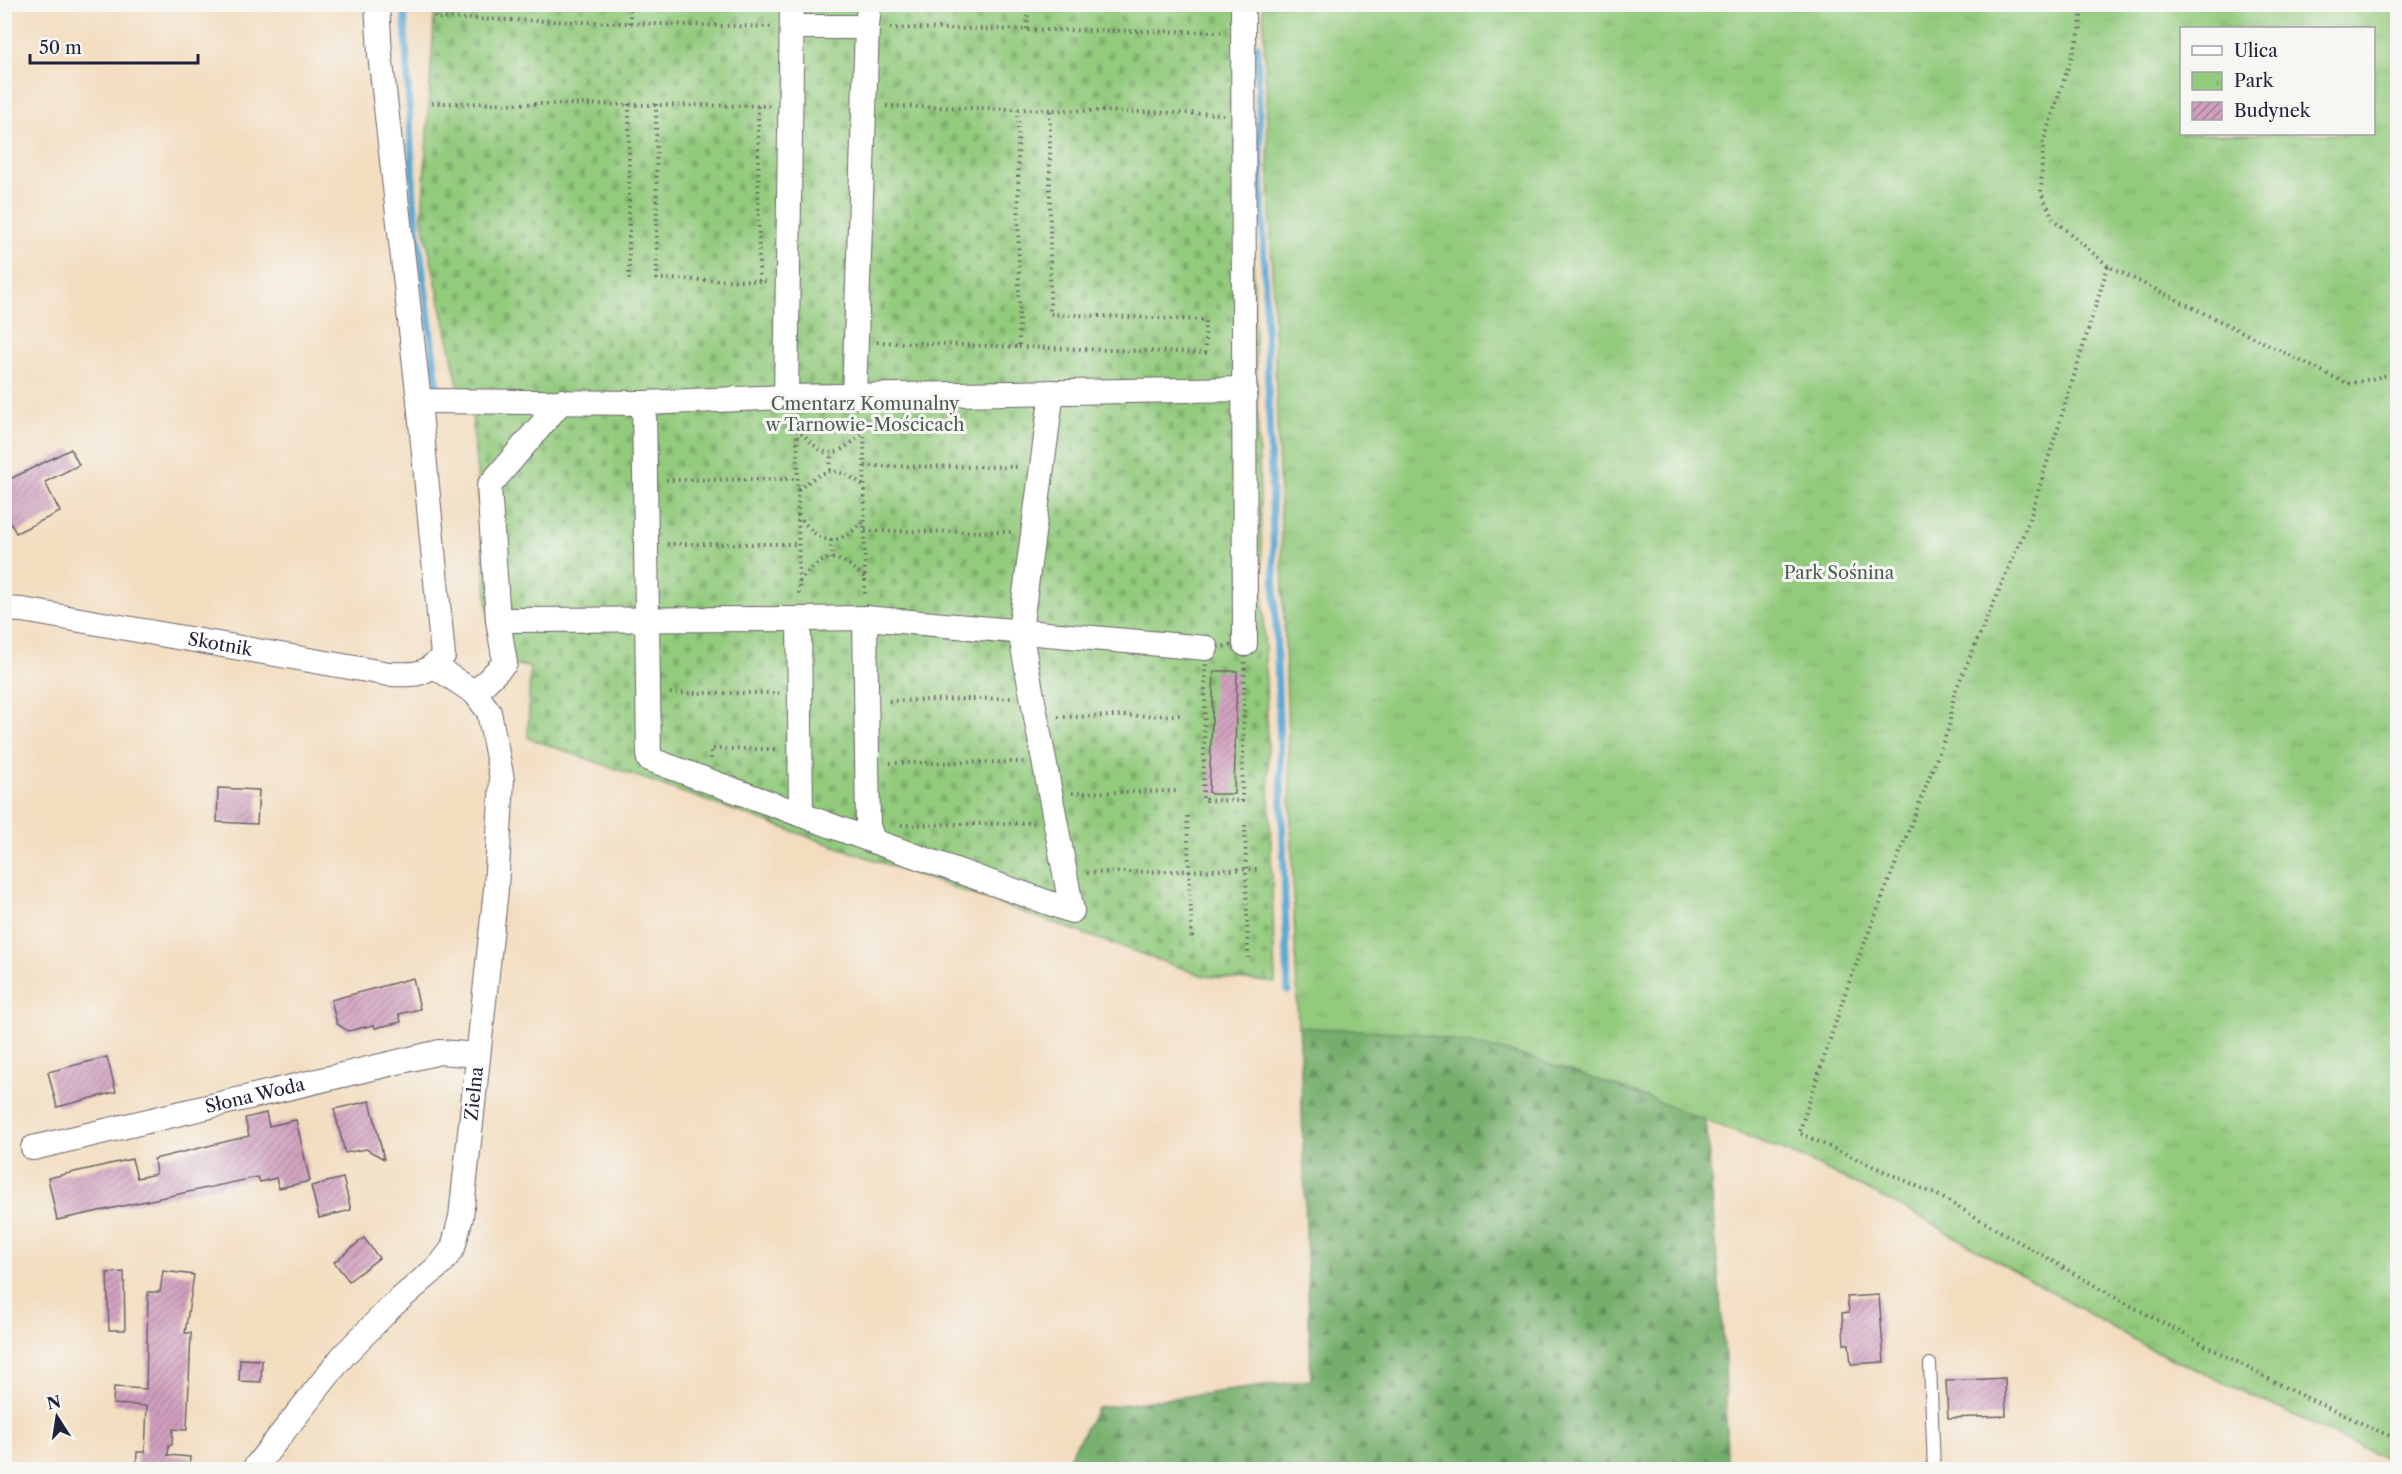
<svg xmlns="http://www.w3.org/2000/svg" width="2402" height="1474" font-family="'Libre Caslon Text',serif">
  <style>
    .forest { fill: url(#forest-firs); stroke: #4c6854; stroke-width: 1.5 }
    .cemetery { fill: url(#cemetery-stones); stroke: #5a765c; stroke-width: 1.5 }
    .park { fill: url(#park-tufts); stroke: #5a765c; stroke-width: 1.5; fill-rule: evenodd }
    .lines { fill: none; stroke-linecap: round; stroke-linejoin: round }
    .stream { stroke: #5aa8d3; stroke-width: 7 }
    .building { fill: url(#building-hatch) }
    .lane-casing { stroke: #6b6369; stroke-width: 14 }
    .street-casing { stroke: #6b6369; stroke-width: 26 }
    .path { stroke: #6b6369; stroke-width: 4; stroke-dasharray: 1.5 4.5; stroke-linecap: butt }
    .lane { stroke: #fff; stroke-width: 12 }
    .street { stroke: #fff; stroke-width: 24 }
    .labels { text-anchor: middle; stroke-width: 6; stroke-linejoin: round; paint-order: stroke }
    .park-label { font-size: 18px; fill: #4a5d52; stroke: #f6f6f2 }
    .street-label { font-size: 18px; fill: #22223b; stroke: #f6f6f2 }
  </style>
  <defs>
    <pattern id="forest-firs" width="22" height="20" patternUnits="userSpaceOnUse" patternTransform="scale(1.5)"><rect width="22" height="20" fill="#76af6c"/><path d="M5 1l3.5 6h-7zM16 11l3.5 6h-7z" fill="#608e5a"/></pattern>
    <pattern id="cemetery-stones" width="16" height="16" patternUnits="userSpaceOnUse" patternTransform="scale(1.5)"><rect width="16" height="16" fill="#93cb7d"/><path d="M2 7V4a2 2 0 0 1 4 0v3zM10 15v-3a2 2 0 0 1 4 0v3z" fill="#7eae6d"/></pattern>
    <pattern id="park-tufts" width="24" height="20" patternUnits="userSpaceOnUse" patternTransform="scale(1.5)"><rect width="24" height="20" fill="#93cb7d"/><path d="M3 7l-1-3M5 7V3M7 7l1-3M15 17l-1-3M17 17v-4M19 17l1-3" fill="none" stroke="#7eae6d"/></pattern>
    <pattern id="building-hatch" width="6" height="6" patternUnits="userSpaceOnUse" patternTransform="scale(1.5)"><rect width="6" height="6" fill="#d09fbd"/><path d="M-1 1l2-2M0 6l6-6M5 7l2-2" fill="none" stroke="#a8819b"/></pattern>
  </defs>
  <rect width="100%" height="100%" fill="#f6f6f2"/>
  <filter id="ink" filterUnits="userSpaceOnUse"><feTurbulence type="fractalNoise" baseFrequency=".0167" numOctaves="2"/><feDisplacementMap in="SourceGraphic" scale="12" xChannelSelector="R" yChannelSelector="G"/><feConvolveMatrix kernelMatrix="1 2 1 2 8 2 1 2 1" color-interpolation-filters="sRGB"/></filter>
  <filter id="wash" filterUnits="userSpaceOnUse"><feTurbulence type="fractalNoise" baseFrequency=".008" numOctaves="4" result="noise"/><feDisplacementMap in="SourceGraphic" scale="24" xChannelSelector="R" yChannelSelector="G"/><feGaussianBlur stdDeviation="1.35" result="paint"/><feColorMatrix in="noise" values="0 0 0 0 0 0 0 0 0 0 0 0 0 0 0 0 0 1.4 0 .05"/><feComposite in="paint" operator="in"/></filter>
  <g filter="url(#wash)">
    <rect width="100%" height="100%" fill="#f3ddbf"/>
    <path class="forest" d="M 1299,1018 C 1372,1027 1445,1034 1516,1054 C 1580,1071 1643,1096 1706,1120 L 1725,1359 L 1727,1469 L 1062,1470 L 1097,1408 L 1311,1380 Z"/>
    <path class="cemetery" d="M 435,5 L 1245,5 L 1275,983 L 1204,976 L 528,738 L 530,667 L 492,662 L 470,389 L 459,389 L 422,218 Z"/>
    <path class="park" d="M 1263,5 L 2397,5 L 2397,1469 L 2396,1463 L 2147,1347 L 1908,1210 L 1807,1160 L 1628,1090 L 1515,1053 L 1417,1033 L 1298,1027 ZM 2182,28 L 2374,28 L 2374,134 L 2182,134 Z"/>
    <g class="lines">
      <g class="stream">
        <path d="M 404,4 L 414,200 L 439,398"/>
        <path d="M 1257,45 L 1288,991"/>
      </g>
    </g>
    <g id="blocks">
      <g class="building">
        <path d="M 71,449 L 79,465 L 45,482 L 60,512 L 16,533 L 4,511 L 4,482 Z"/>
        <path d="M 1214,671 L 1237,671 L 1234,794 L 1211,794 L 1209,792 Z"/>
        <path d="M 218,788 L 259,790 L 257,824 L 217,822 Z"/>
        <path d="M 413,978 L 420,1009 L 399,1014 L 401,1022 L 375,1028 L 374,1025 L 348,1031 L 337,1024 L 331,1000 Z"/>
        <path d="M 107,1057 L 116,1092 L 57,1107 L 48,1072 Z"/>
        <path d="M 370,1101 L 378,1134 L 384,1159 L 366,1149 L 345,1153 L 334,1109 Z"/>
        <path d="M 266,1113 L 269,1126 L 296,1120 L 310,1181 L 279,1188 L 276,1178 L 260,1182 L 258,1177 L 57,1220 L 48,1178 L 132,1159 L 137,1178 L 156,1174 L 154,1159 L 249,1136 L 245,1118 Z"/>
        <path d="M 343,1178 L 351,1210 L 319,1218 L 311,1186 Z"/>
        <path d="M 364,1238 L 379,1258 L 349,1281 L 334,1262 Z"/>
        <path d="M 163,1271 L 194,1275 L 185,1333 L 191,1333 L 187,1430 L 173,1429 L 172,1445 L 169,1445 L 168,1455 L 190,1457 L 189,1470 L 136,1470 L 137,1452 L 145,1452 L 147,1406 L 113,1404 L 114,1387 L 146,1389 L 148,1292 L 160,1292 Z"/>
        <path d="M 124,1272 L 125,1330 L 109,1330 L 107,1273 Z"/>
        <path d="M 1879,1295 L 1884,1362 L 1851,1364 L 1849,1344 L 1844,1344 L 1842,1313 L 1849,1312 L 1847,1297 Z"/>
        <path d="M 240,1359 L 262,1360 L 261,1382 L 239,1381 Z"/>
        <path d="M 2005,1378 L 2006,1416 L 1948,1418 L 1946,1381 Z"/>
      </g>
    </g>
  </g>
  <g filter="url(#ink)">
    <use href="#blocks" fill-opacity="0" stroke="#6b6369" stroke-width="1.5"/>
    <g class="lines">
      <g class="lane-casing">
        <path id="lane" d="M 1930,1364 L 1934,1470"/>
      </g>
      <g class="street-casing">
        <g id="street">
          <path d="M 1243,4 L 1245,644"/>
          <path d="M 792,27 L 867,27 L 869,4"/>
          <path d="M 854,396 L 867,27"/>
          <path d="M 786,397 L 792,4"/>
          <path d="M 419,401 L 644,403 L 786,397 L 1245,389"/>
          <path d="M 644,403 L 649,759 L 873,841 L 1072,911 L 1020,631 L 1052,392"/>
          <path id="s1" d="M 4,609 L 23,610 L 389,674 C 415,675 425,676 443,656 L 419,401 L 380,54 L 377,4"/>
          <path d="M 498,620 L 799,619"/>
          <path d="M 475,693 L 505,663 L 498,620 L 489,486 L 562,401"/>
          <path d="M 801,815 L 799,619 L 865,618"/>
          <path d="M 873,841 L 868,825 L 865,618 L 1206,648"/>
          <path id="s2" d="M 33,1148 L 440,1052 L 478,1055"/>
          <path id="s3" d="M 253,1470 L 343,1356 L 392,1306 L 441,1264 L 453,1248 L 461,1217 L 496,889 L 502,779 L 489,712 L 475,693 L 434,666"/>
        </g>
      </g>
      <g class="path">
        <path d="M 436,4 L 435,18 L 771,27"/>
        <path d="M 2082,4 L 2080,31 L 2043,143 L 2041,193 L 2054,220 L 2108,266 L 2348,384 L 2398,373"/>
        <path d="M 630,23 L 630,4"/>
        <path d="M 890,28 L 1221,32"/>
        <path d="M 1027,29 L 1028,4"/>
        <path d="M 432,103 L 769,106"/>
        <path d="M 629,104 L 629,280"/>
        <path d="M 656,104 L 657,279 L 767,281"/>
        <path d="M 758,106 L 759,281"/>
        <path d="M 886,106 L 1223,114"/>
        <path d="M 2108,266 L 2029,521 L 1954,694 L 1949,727 L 1847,988 L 1799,1133 L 1939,1196 L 2127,1304 L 2290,1390 L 2398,1440"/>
        <path d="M 877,342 L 1019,347 L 1018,109"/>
        <path d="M 1019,347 L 1205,353 L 1205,320 L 1050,314 L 1050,110"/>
        <path d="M 797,418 L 799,597"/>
        <path d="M 864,418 L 865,597"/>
        <path d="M 797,428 C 826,459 830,461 864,433"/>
        <path d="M 865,466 L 1020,467"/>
        <path d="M 830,470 L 831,453"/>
        <path d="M 666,480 L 797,479"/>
        <path d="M 798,490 C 825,468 836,464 865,487"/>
        <path d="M 798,515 C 822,547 837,547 865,520"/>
        <path d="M 865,531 L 1011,532"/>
        <path d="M 831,540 L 832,559"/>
        <path d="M 667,544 L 798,544"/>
        <path d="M 799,582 C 825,551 837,552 865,578"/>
        <path d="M 1245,644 L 1242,801 L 1203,800 L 1206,648 Z"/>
        <path d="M 670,693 L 779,693"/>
        <path d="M 889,701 L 1011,698"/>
        <path d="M 1058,717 L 1180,715"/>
        <path d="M 711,759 L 711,749 L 778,749"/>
        <path d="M 890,763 L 1023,762"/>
        <path d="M 1072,793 L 1180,791"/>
        <path d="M 1187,816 L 1192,942"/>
        <path d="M 901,825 L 1034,823"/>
        <path d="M 1245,825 L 1248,958"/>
        <path d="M 1087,873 L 1260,869"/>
      </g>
      <use href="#lane" class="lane"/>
      <use href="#street" class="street"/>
    </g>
  </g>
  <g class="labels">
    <g class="park-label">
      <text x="865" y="410">Cmentarz Komunalny<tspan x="865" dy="21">w Tarnowie-Mościcach</tspan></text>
      <text x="1839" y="579">Park Sośnina</text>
    </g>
    <g class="street-label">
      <text dy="6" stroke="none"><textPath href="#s1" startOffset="219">Skotnik</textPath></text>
      <text dy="6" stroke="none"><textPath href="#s3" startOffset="456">Zielna</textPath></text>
      <text dy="6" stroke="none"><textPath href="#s2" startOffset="228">Słona Woda</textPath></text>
    </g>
  </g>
  <rect width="2402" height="1474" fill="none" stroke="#f6f6f2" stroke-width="24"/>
  <rect x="2180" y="27" width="195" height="108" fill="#f6f6f2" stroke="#a1a1a9" stroke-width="1.5"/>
  <rect x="2192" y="46" width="30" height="9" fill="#ffffff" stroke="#a1a1a9" stroke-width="1.5"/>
  <text x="2234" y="57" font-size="18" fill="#22223b">Ulica</text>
  <rect x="2192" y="72" width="30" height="18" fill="url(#park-tufts)" stroke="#a1a1a9" stroke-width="1.5"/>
  <text x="2234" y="87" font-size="18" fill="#22223b">Park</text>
  <rect x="2192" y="102" width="30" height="18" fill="url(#building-hatch)" stroke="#a1a1a9" stroke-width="1.5"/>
  <text x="2234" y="117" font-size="18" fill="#22223b">Budynek</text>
  <g transform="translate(57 1417) rotate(348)" stroke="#f6f6f2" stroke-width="4.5" paint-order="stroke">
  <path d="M0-4.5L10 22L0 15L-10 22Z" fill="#22223b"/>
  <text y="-9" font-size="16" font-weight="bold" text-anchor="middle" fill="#22223b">N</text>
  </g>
  <path d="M30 54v9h168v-9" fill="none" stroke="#22223b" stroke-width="3"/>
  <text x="39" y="54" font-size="18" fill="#22223b" stroke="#f6f6f2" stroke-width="4.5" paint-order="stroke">50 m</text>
</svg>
